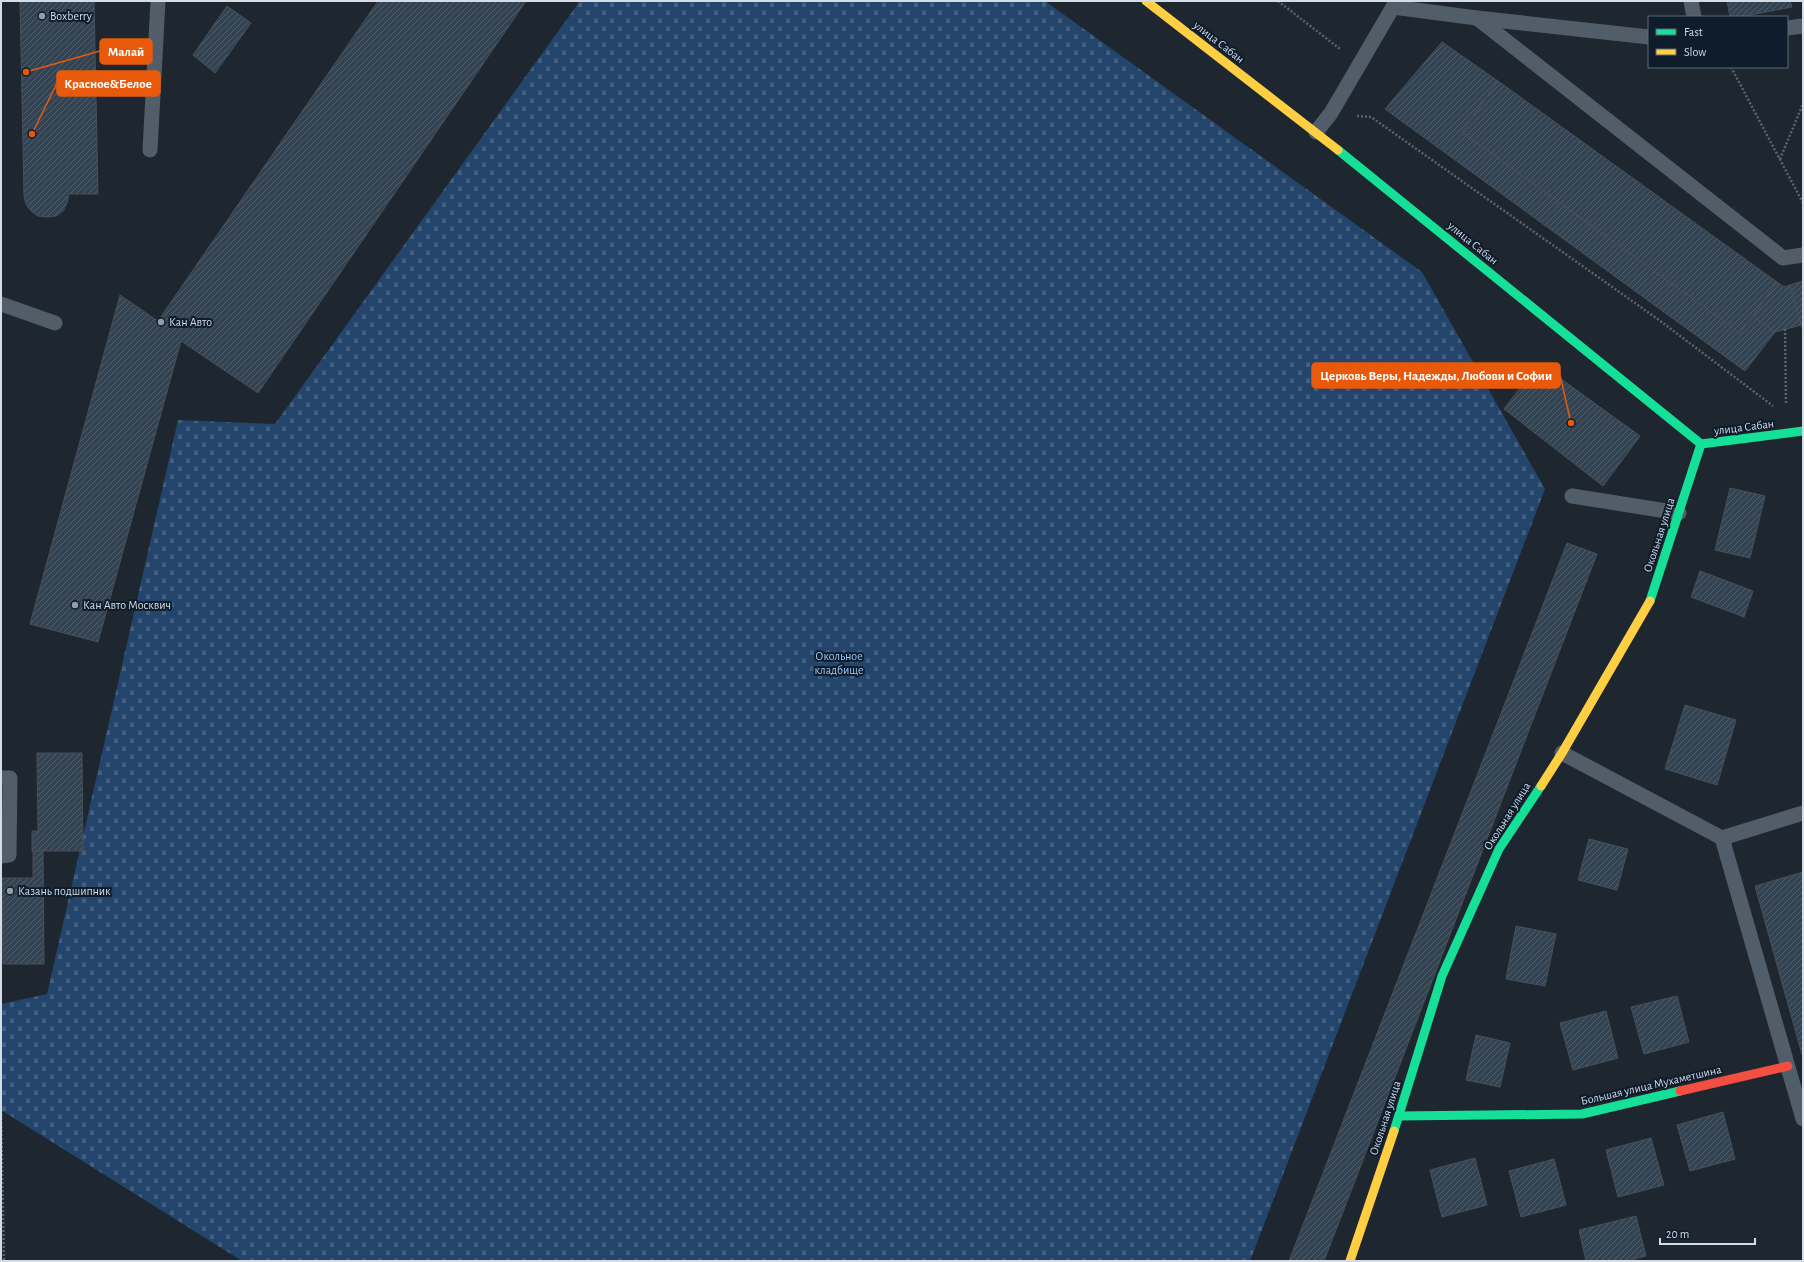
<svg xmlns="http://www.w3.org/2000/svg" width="1804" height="1262" font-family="'Alegreya Sans',sans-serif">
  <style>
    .cemetery { fill: url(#cemetery-stones) }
    .building { fill: url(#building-hatch); stroke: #484f57 }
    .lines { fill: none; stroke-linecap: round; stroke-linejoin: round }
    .path { stroke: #5b646f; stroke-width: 2.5; stroke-dasharray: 2 2; stroke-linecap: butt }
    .lane { stroke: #525d6a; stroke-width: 15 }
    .fast { stroke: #16e098; stroke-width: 9 }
    .slow { stroke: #ffcf43; stroke-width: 9 }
    .jam { stroke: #f24e42; stroke-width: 9 }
    .poi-dot { fill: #949ca7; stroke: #0e1c2b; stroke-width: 1.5 }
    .labels { text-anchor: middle; stroke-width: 4; stroke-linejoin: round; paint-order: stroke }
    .poi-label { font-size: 12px; fill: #d3dce7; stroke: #0e1c2b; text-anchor: start }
    .street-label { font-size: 12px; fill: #d3dce7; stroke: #0e1c2b }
    .park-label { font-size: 12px; fill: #9bc5f9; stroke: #0e1c2b }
    .leader { fill: none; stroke: #e8590c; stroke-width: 1.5 }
    .callout-dot { fill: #e8590c; stroke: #0e1c2b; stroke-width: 1.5 }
    .callout { fill: #e8590c; stroke: #e8590c; stroke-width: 1.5 }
    .callout-label { font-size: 13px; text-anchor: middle; font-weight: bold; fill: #fff }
  </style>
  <defs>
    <pattern id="cemetery-stones" width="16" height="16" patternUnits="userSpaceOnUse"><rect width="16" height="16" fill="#23446b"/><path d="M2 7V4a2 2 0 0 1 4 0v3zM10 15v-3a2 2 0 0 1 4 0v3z" fill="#425e80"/></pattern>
    <pattern id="building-hatch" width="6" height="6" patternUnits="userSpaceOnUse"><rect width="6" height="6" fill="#344352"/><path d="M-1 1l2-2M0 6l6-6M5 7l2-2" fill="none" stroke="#505e6b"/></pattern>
  </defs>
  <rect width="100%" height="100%" fill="#1e262f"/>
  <path class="cemetery" d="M 580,1 L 1045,1 L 1422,272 L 1545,489 L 1250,1261 L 242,1261 L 1,1110 L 1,1004 L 47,994 L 178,420 L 275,424 Z"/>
  <g class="building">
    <path d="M 20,1 L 94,1 L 98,194 L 69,194 L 67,203 L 63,211 L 56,216 L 47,217 L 38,216 L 31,211 L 26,204 L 24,196 Z"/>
    <path d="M 378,1 L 526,1 L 258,393 L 181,341 L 98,642 L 30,624 L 120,295 L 158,321 Z"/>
    <path d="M 1727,1 L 1790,1 L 1792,7 L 1740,17 L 1730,17 Z"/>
    <path d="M 227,6 L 251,23 L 215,73 L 193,55 Z"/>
    <path d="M 1442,42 L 1498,81 L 1462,132 L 1740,333 L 1753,316 L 1775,332 L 1745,371 L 1385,109 Z"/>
    <path d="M 1498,81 L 1777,282 L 1740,333 L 1462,132 Z"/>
    <path d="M 1803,281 L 1803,331 L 1790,285 Z"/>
    <path d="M 1777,282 L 1784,287 L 1790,285 L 1801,325 L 1775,332 L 1753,316 Z"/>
    <path d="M 1539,363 L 1640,436 L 1603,486 L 1504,409 Z"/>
    <path d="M 1730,488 L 1765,496 L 1750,558 L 1715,550 Z"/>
    <path d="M 1567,543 L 1597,554 L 1324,1261 L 1289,1261 Z"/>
    <path d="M 1700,571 L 1753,591 L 1744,617 L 1691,597 Z"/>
    <path d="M 1685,705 L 1736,720 L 1717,785 L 1665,769 Z"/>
    <path d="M 37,753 L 82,753 L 83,851 L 32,851 L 32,831 L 38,831 Z"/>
    <path d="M 1589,839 L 1628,849 L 1617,890 L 1578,880 Z"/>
    <path d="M 33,851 L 43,851 L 44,964 L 3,964 L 2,878 L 33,878 Z"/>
    <path d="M 1803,872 L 1803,1058 L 1755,886 Z"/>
    <path d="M 1516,926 L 1556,934 L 1545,986 L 1506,979 Z"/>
    <path d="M 1677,996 L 1689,1042 L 1644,1054 L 1631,1007 Z"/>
    <path d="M 1606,1011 L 1618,1058 L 1573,1070 L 1560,1023 Z"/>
    <path d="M 1476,1035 L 1510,1043 L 1500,1087 L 1466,1080 Z"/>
    <path d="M 1723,1112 L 1735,1159 L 1690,1171 L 1677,1125 Z"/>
    <path d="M 1651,1138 L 1664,1185 L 1618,1197 L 1606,1150 Z"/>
    <path d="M 1475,1158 L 1487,1205 L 1442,1217 L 1430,1170 Z"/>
    <path d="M 1554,1159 L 1566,1205 L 1521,1217 L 1509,1171 Z"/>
    <path d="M 1636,1216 L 1646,1256 L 1627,1261 L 1586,1261 L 1579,1230 Z"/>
  </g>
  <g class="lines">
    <g class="path">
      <path d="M 1278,1 L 1340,49"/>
      <path d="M 1731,67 L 1803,203"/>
      <path d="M 1357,116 L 1371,117 L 1659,320 L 1773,406"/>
      <path d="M 1780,159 L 1803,104"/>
      <path d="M 1785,329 L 1786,404"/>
      <path d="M 1,1110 L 4,1261"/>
    </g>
    <g class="lane">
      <path d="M 1396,1 L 1393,7 L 1477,18 L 1649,37"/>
      <path d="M 1691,1 L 1694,17"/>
      <path d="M 1477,18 L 1783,258 L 1803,255"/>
      <path d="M 1787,28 L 1803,26"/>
      <path d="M 1316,132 L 1331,113 L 1393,7"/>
      <path d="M 150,150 L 158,1"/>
      <path d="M 1,304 L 55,323"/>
      <path d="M 1572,496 L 1679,513"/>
      <path d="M 1562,753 L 1722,838 L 1803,813"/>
      <path d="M 1,778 L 10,778 L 9,855 L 1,856"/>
      <path d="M 1722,838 L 1803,1119"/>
    </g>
    <g class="fast">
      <path d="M 1338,150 L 1701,444 L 1803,431"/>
      <path d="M 1650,601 L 1701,444"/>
      <path d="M 1399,1116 L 1582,1114 L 1680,1091"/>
      <path d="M 1394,1131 L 1442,976 L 1499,849 L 1541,786"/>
    </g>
    <g class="slow">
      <path d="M 1146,1 L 1338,150"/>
      <path d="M 1541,786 L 1562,753 L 1650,601"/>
      <path d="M 1350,1261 L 1394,1131"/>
    </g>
    <path class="jam" d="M 1680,1091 L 1788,1066"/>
  </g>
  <g class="poi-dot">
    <circle cx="42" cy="16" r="4"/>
    <circle cx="161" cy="322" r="4"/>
    <circle cx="75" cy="605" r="4"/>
    <circle cx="10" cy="891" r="4"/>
  </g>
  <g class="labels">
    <g class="poi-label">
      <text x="50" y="20">Boxberry</text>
      <text x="169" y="326">Кан Авто</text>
      <text x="83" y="609">Кан Авто Москвич</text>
      <text x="18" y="895">Казань подшипник</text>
    </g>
    <g class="street-label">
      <text transform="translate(1219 42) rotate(38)" y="4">улица Сабан</text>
      <text transform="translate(1473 243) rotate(39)" y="4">улица Сабан</text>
      <text transform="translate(1744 427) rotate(-7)" y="4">улица Сабан</text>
      <text transform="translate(1659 535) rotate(-72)" y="4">Окольная улица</text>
      <text transform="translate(1507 816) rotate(-58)" y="4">Окольная улица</text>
      <text transform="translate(1651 1085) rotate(-13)" y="4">Большая улица Мухаметшина</text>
      <text transform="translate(1385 1118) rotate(-72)" y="4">Окольная улица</text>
    </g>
    <g class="park-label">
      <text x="839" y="660">Окольное<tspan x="839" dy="14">кладбище</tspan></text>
    </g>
  </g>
  <path class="leader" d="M26 72L100 51M32 134L57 83M1571 423L1560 375"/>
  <g class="callout-dot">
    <circle cx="26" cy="72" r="4"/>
    <circle cx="32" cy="134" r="4"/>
    <circle cx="1571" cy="423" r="4"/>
  </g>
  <g class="callout">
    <rect x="100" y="39" width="52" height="25" rx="4"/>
    <rect x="57" y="71" width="103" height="25" rx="4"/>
    <rect x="1312" y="363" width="248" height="25" rx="4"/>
  </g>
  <g class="callout-label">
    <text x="126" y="56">Малай</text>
    <text x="108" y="88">Красное&amp;Белое</text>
    <text x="1436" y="380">Церковь Веры, Надежды, Любови и Софии</text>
  </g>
  <rect width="1804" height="1262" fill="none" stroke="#d3dce7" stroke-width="4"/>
  <rect x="1648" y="16" width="140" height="52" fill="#0e1c2b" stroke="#5d6976"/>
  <rect x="1656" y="29" width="20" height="6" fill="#16e098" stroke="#5d6976"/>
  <text x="1684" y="36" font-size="12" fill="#d3dce7">Fast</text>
  <rect x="1656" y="49" width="20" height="6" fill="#ffcf43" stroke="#5d6976"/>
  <text x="1684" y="56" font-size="12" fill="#d3dce7">Slow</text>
  <path d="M1660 1238v6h95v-6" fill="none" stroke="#d3dce7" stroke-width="2"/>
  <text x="1666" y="1238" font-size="12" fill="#d3dce7" stroke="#0e1c2b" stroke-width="3" paint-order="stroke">20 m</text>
</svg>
